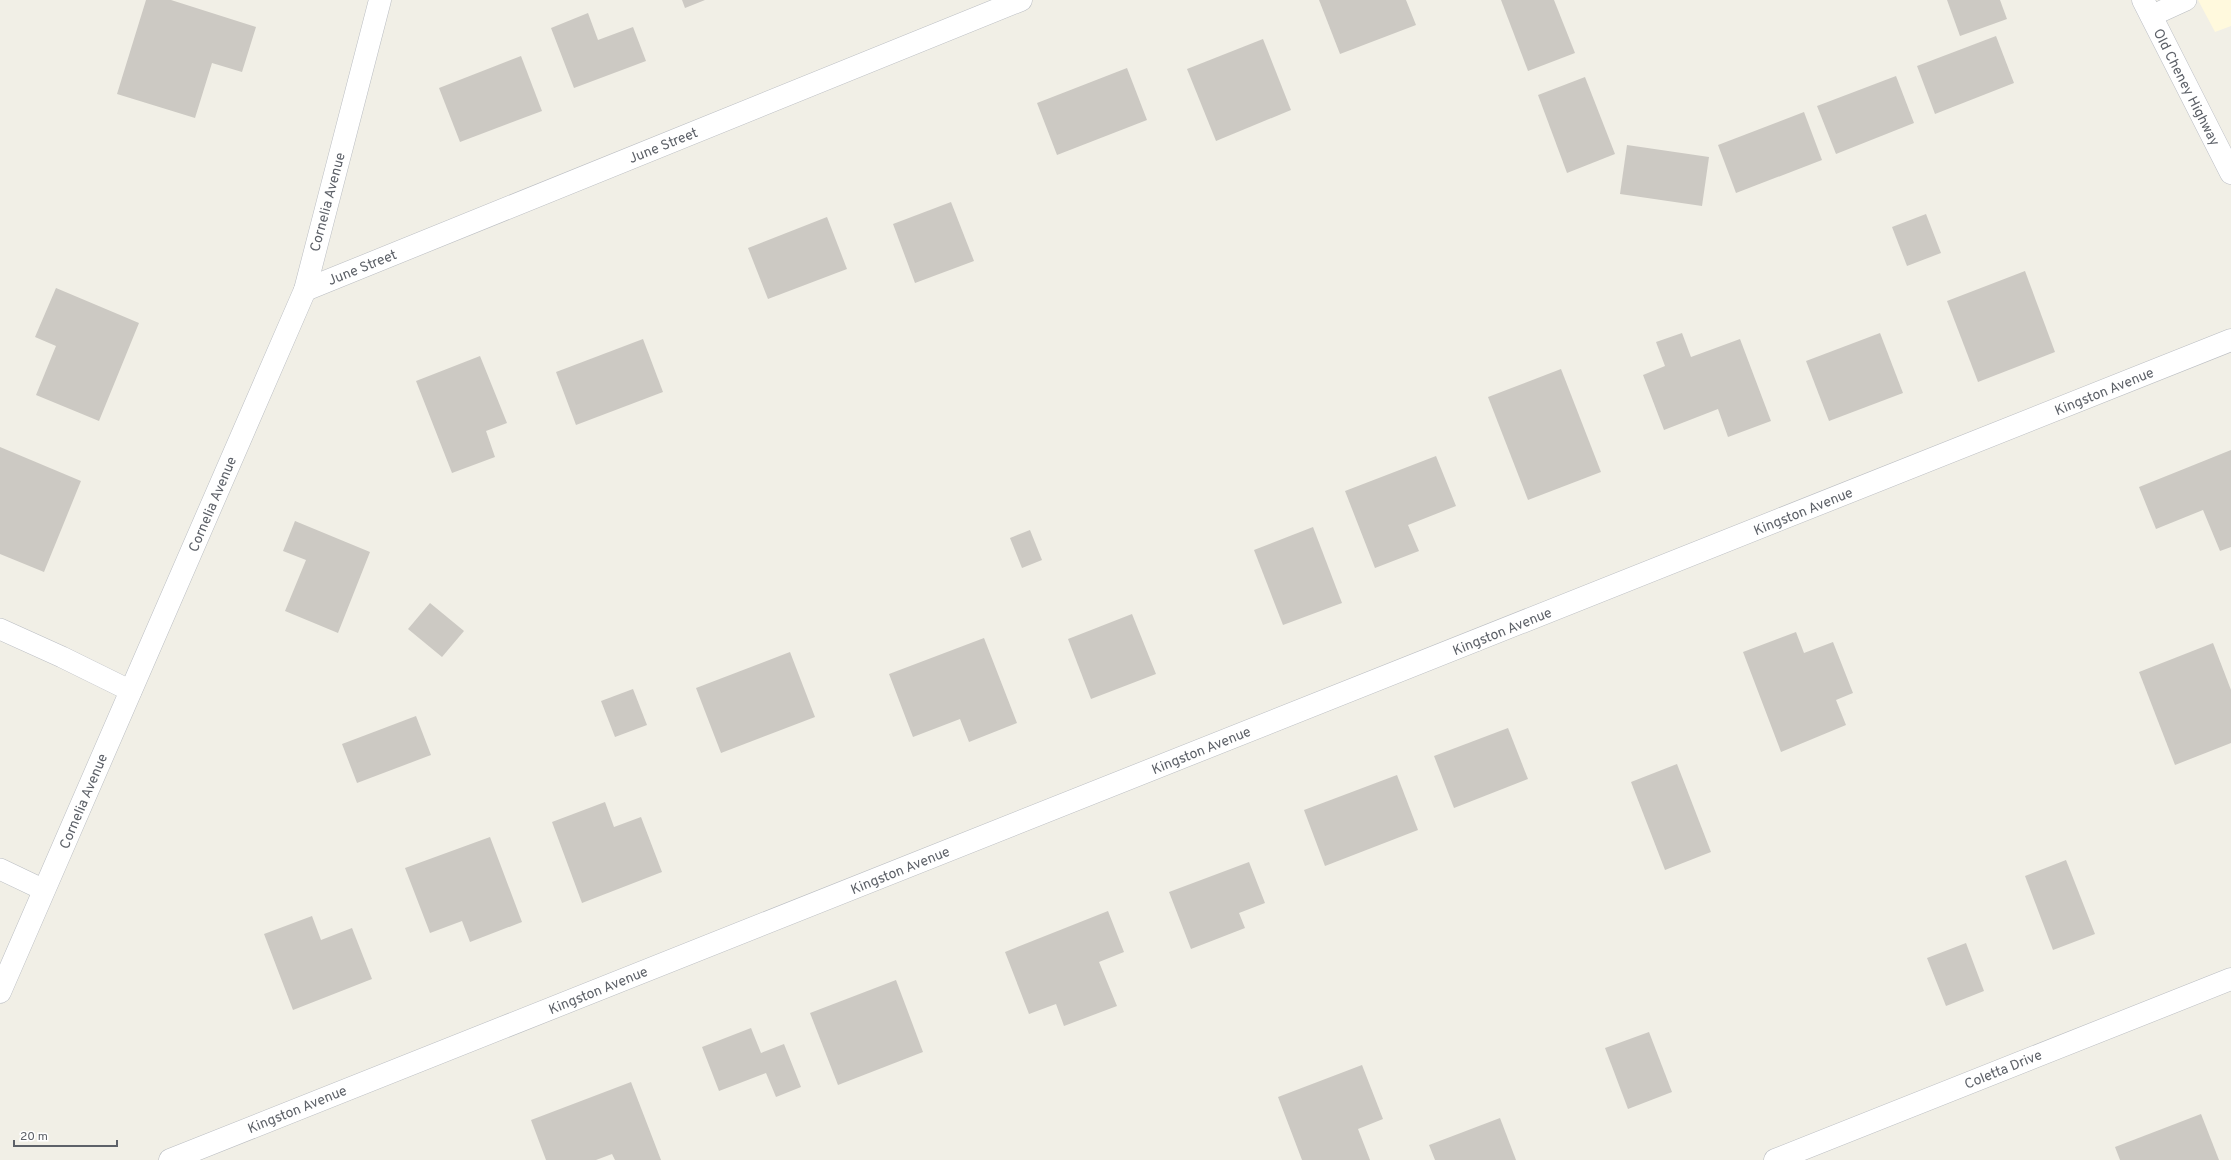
<svg xmlns="http://www.w3.org/2000/svg" width="2231" height="1160" font-family="Overpass,sans-serif">
  <style>
    .commercial { fill: #fff9dd }
    .building { fill: #ccc9c3 }
    .lines { fill: none; stroke-linecap: round; stroke-linejoin: round }
    .lane-casing { stroke: #babdc2; stroke-width: 22 }
    .street-casing { stroke: #babdc2; stroke-width: 23 }
    .secondary-casing { stroke: #bbbec5; stroke-width: 23 }
    .lane { stroke: #fff; stroke-width: 21 }
    .street { stroke: #fff; stroke-width: 22 }
    .secondary { stroke: #fff; stroke-width: 22 }
    .labels { text-anchor: middle; stroke-width: 4; stroke-linejoin: round; paint-order: stroke }
    .street-label { font-size: 14px; fill: #5d6168; stroke: #fff }
  </style>
  <rect width="100%" height="100%" fill="#f1efe6"/>
  <path class="commercial" d="M 2198,0 L 2231,0 L 2231,26 L 2215,32 Z"/>
  <g class="building">
    <path d="M 146,0 L 171,0 L 256,27 L 242,72 L 212,63 L 195,118 L 117,94 Z"/>
    <path d="M 682,0 L 705,0 L 685,8 Z"/>
    <path d="M 1319,0 L 1406,0 L 1416,25 L 1340,54 Z"/>
    <path d="M 1501,0 L 1554,0 L 1575,53 L 1528,71 Z"/>
    <path d="M 1947,0 L 2000,0 L 2007,19 L 1960,36 Z"/>
    <path d="M 588,13 L 598,40 L 633,27 L 646,61 L 574,88 L 551,28 Z"/>
    <path d="M 1996,36 L 2014,83 L 1935,114 L 1917,66 Z"/>
    <path d="M 1263,39 L 1291,110 L 1216,141 L 1187,69 Z"/>
    <path d="M 521,56 L 542,111 L 460,142 L 439,88 Z"/>
    <path d="M 1127,68 L 1147,120 L 1057,155 L 1037,103 Z"/>
    <path d="M 1896,76 L 1914,123 L 1836,154 L 1817,106 Z"/>
    <path d="M 1585,77 L 1615,154 L 1567,173 L 1538,95 Z"/>
    <path d="M 1804,112 L 1822,160 L 1736,193 L 1718,145 Z"/>
    <path d="M 1627,145 L 1709,157 L 1702,206 L 1620,194 Z"/>
    <path d="M 951,202 L 974,261 L 915,283 L 893,224 Z"/>
    <path d="M 1926,214 L 1941,253 L 1907,266 L 1892,227 Z"/>
    <path d="M 827,217 L 847,269 L 768,299 L 748,248 Z"/>
    <path d="M 2025,271 L 2055,352 L 1978,382 L 1947,301 Z"/>
    <path d="M 56,288 L 139,323 L 99,421 L 36,395 L 56,346 L 35,337 Z"/>
    <path d="M 1682,333 L 1691,357 L 1740,339 L 1771,421 L 1728,437 L 1718,409 L 1664,430 L 1643,375 L 1665,366 L 1656,342 Z"/>
    <path d="M 1880,333 L 1903,393 L 1829,421 L 1806,361 Z"/>
    <path d="M 643,339 L 663,392 L 576,425 L 556,372 Z"/>
    <path d="M 480,356 L 507,423 L 486,431 L 495,457 L 452,473 L 416,381 Z"/>
    <path d="M 1561,369 L 1601,472 L 1528,500 L 1488,397 Z"/>
    <path d="M 0,447 L 81,481 L 44,572 L 0,554 Z"/>
    <path d="M 2231,450 L 2231,547 L 2220,551 L 2203,510 L 2156,529 L 2139,487 Z"/>
    <path d="M 1436,456 L 1456,506 L 1408,525 L 1419,551 L 1375,568 L 1345,491 Z"/>
    <path d="M 295,521 L 370,552 L 338,633 L 285,611 L 306,560 L 283,551 Z"/>
    <path d="M 1313,527 L 1342,603 L 1283,625 L 1254,550 Z"/>
    <path d="M 1030,530 L 1042,560 L 1022,568 L 1010,538 Z"/>
    <path d="M 430,603 L 464,631 L 442,657 L 408,629 Z"/>
    <path d="M 1132,614 L 1156,674 L 1091,699 L 1068,639 Z"/>
    <path d="M 1796,632 L 1804,653 L 1833,642 L 1853,693 L 1836,700 L 1846,725 L 1781,752 L 1743,652 Z"/>
    <path d="M 984,638 L 1017,723 L 969,742 L 960,719 L 913,737 L 889,674 Z"/>
    <path d="M 2213,643 L 2231,690 L 2231,743 L 2175,765 L 2139,672 Z"/>
    <path d="M 790,652 L 815,717 L 721,753 L 696,688 Z"/>
    <path d="M 633,689 L 647,725 L 615,737 L 601,701 Z"/>
    <path d="M 416,716 L 431,755 L 357,783 L 342,744 Z"/>
    <path d="M 1508,728 L 1528,779 L 1454,808 L 1434,756 Z"/>
    <path d="M 1677,764 L 1711,852 L 1665,870 L 1631,782 Z"/>
    <path d="M 1397,775 L 1418,830 L 1325,866 L 1304,810 Z"/>
    <path d="M 605,802 L 614,827 L 641,817 L 662,872 L 582,903 L 552,822 Z"/>
    <path d="M 490,837 L 522,922 L 470,942 L 462,921 L 430,933 L 405,868 Z"/>
    <path d="M 2066,860 L 2095,934 L 2053,950 L 2025,876 Z"/>
    <path d="M 1249,862 L 1265,903 L 1239,913 L 1245,928 L 1191,949 L 1169,892 Z"/>
    <path d="M 1108,911 L 1124,952 L 1099,962 L 1117,1006 L 1064,1026 L 1056,1004 L 1029,1014 L 1005,952 Z"/>
    <path d="M 312,916 L 321,940 L 352,928 L 372,979 L 293,1010 L 264,934 Z"/>
    <path d="M 1966,943 L 1984,991 L 1946,1006 L 1927,958 Z"/>
    <path d="M 896,980 L 923,1052 L 838,1085 L 810,1013 Z"/>
    <path d="M 751,1028 L 761,1053 L 784,1044 L 801,1087 L 776,1097 L 766,1073 L 719,1091 L 702,1047 Z"/>
    <path d="M 1649,1032 L 1672,1092 L 1628,1109 L 1605,1048 Z"/>
    <path d="M 1362,1065 L 1383,1119 L 1358,1129 L 1370,1160 L 1302,1160 L 1278,1097 Z"/>
    <path d="M 631,1082 L 661,1160 L 615,1160 L 612,1154 L 596,1160 L 546,1160 L 531,1120 Z"/>
    <path d="M 2201,1114 L 2219,1160 L 2120,1160 L 2115,1147 Z"/>
    <path d="M 1500,1118 L 1516,1160 L 1435,1160 L 1429,1145 Z"/>
  </g>
  <g class="lines">
    <g class="lane-casing">
      <g id="lane">
        <path d="M 2151,16 L 2186,0"/>
        <path d="M 0,629 L 62,657 L 131,691"/>
        <path d="M 0,869 L 44,890"/>
      </g>
    </g>
    <g class="street-casing">
      <g id="street">
        <path d="M 305,290 L 1021,0"/>
        <path d="M 0,992 L 305,290 L 380,0"/>
        <path d="M 170,1160 L 2231,340"/>
        <path d="M 1775,1160 L 2231,979"/>
      </g>
    </g>
    <g class="secondary-casing">
      <path id="secondary" d="M 2143,0 L 2231,173"/>
    </g>
    <use href="#lane" class="lane"/>
    <use href="#street" class="street"/>
    <use href="#secondary" class="secondary"/>
  </g>
  <g class="labels">
    <g class="street-label">
      <text transform="translate(2187 87) rotate(63)" y="5">Old Cheney Highway</text>
      <text transform="translate(663 145) rotate(-22)" y="5">June Street</text>
      <text transform="translate(327 202) rotate(-75)" y="5">Cornelia Avenue</text>
      <text transform="translate(362 267) rotate(-22)" y="5">June Street</text>
      <text transform="translate(2104 391) rotate(-22)" y="5">Kingston Avenue</text>
      <text transform="translate(212 504) rotate(-67)" y="5">Cornelia Avenue</text>
      <text transform="translate(1803 511) rotate(-22)" y="5">Kingston Avenue</text>
      <text transform="translate(1502 631) rotate(-22)" y="5">Kingston Avenue</text>
      <text transform="translate(1201 750) rotate(-22)" y="5">Kingston Avenue</text>
      <text transform="translate(83 801) rotate(-67)" y="5">Cornelia Avenue</text>
      <text transform="translate(900 870) rotate(-22)" y="5">Kingston Avenue</text>
      <text transform="translate(598 990) rotate(-22)" y="5">Kingston Avenue</text>
      <text transform="translate(2003 1069) rotate(-22)" y="5">Coletta Drive</text>
      <text transform="translate(297 1109) rotate(-22)" y="5">Kingston Avenue</text>
    </g>
  </g>
  <path d="M14 1140v6h103v-6" fill="none" stroke="#5d6168" stroke-width="2"/>
  <text x="20" y="1140" font-size="12" fill="#5d6168" stroke="#ffffff" stroke-width="3" paint-order="stroke">20 m</text>
</svg>
